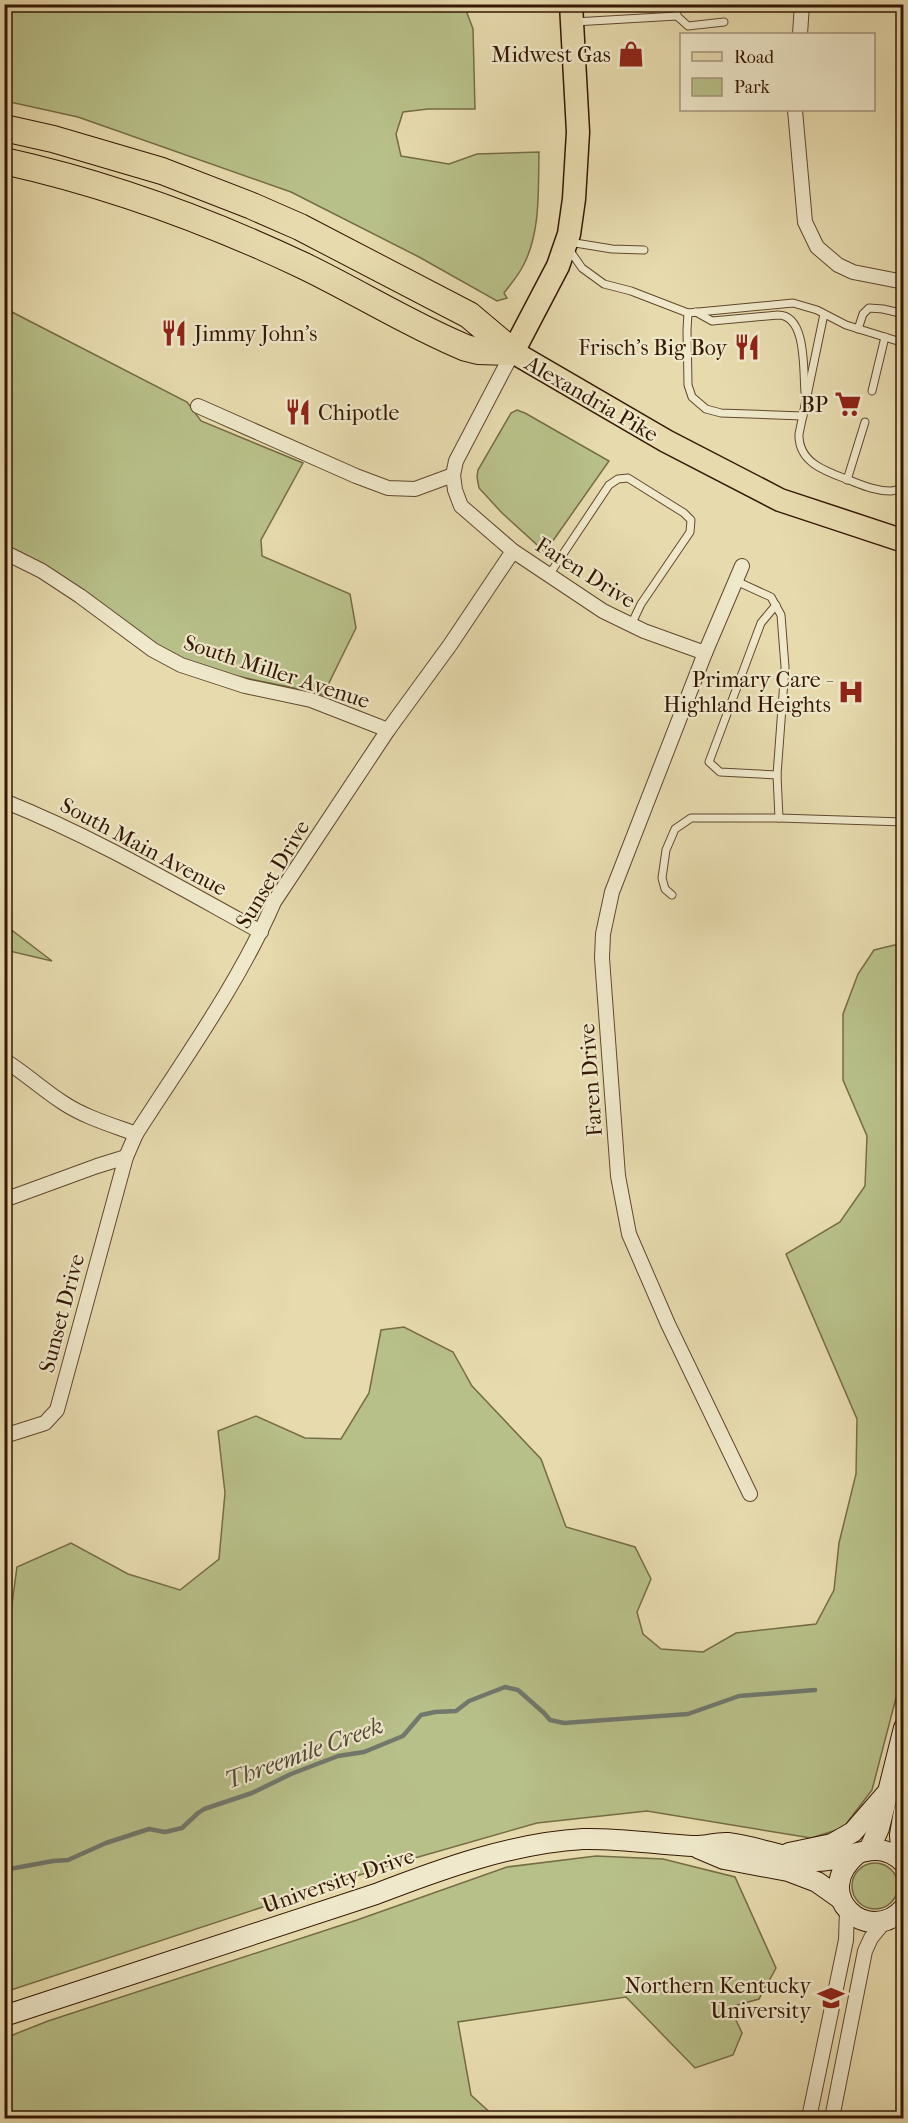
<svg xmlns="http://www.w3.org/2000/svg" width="908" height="2123" font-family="'IM FELL French Canon',serif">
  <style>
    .green { fill: #b8c089; stroke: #766c46; stroke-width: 1.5 }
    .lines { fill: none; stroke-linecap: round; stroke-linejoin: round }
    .stream { stroke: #71786d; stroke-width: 4.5 }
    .service-casing { stroke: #61482e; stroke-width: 9 }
    .minor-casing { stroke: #61482e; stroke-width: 16 }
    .secondary-casing { stroke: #341703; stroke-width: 22 }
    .primary-casing { stroke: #341703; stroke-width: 25 }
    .trunk-casing { stroke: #341703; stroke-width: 25 }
    .motorway-casing { stroke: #341703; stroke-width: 28 }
    .service { stroke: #efe8ca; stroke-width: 7 }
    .minor { stroke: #efe8ca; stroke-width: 14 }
    .secondary { stroke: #efe8ca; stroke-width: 20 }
    .primary { stroke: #e7dbae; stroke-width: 22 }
    .trunk { stroke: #e7dbae; stroke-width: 22 }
    .motorway { stroke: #e7dbae; stroke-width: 26 }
    .labels { text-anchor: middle; stroke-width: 4.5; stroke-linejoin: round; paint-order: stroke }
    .poi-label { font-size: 22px; fill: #341703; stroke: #efe8ca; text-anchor: end }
    .street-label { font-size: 22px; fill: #341703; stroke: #efe8ca }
    .water-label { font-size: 24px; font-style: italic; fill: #524838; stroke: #efe8ca }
  </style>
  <rect width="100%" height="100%" fill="#e7dbae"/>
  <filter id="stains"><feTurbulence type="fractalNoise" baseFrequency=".00333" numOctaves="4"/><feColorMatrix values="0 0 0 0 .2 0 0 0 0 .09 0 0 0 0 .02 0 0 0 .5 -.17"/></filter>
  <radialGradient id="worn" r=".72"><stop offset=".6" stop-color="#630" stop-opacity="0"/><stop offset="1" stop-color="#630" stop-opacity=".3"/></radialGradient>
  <g class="green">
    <path d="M 5,4 L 464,5 L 473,29 L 475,109 L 428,109 L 403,112 L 396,134 L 401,156 L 449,164 L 477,154 L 539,152 C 538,190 541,232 523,266 C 518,276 510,285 504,293 L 507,298 L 497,301 L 419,257 L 291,192 L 78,117 L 5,101 Z"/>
    <path d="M 4,306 L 10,311 L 187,402 L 201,421 L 303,463 L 261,540 L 262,556 L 350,594 L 356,628 L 323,695 C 273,681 220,678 173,654 C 136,635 106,606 72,583 C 51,568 28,555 5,545 Z"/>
    <path d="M 517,410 L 525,413 L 609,461 L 545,552 L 502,513 L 479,488 L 477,477 L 478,470 L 511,413 Z"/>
    <path d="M 4,925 L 5,925 L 52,961 L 5,950 Z"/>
    <path d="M 903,943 L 903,1671 L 872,1790 L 843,1828 L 811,1838 L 647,1811 L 537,1823 L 387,1866 L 5,1992 L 4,1640 L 8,1633 L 17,1567 L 71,1543 L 128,1574 L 180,1590 L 219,1559 L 225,1493 L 218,1431 L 256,1416 L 305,1438 L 341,1439 L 369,1393 L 381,1330 L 404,1327 L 453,1352 L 472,1386 L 541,1459 L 566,1527 L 635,1547 L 651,1579 L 637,1612 L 643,1634 L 661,1649 L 703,1652 L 736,1633 L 816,1624 L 834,1590 L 839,1543 L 856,1474 L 857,1419 L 786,1254 L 840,1222 L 865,1186 L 867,1136 L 843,1080 L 843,1014 L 858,974 L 874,950 Z"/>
    <path d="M 596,1856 L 663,1859 L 735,1877 L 776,1968 L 759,1999 L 730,2007 L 742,2033 L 733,2055 L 695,2068 L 626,1997 L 458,2022 L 471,2095 L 496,2118 L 5,2118 L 5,2038 L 48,2021 L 357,1920 L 507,1867 Z"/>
    <circle cx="875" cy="1886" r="23"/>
  </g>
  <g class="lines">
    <path class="stream" d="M 4,1870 L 53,1861 L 68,1860 L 106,1843 L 149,1829 L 165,1832 L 182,1828 L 198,1813 L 204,1809 L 252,1793 L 291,1774 L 338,1756 L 364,1752 L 403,1736 L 421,1715 L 435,1712 L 456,1711 L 469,1701 L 505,1687 L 518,1690 L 544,1713 L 550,1720 L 564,1723 L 688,1714 L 739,1696 L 815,1690"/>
    <g class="service-casing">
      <g id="service">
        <path d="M 676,4 L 677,16"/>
        <path d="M 574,22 L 677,16 L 688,26 L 724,22"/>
        <path d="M 569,242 L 612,249 L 644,250"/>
        <path d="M 568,248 L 582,268 L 604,284 L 631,291 L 688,313 L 793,303 L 817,310 L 846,325 L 904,343"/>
        <path d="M 696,312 L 712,321 L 778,315 C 807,315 803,371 805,392"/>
        <path d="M 688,313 L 687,330 L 688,385 L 692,397 L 706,409 L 721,413 L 803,416"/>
        <path d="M 824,314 L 799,434 C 798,463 827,472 849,480 C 862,485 875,491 890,491 C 894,491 899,489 904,488"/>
        <path d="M 858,329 L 863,314 L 869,308 L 883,309 L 904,314"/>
        <path d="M 872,391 L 885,337"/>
        <path d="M 847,480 L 865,422"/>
        <path d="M 549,575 L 609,485 L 618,479 L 628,478 L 684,513 L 691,520 L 690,532 L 641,604 L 631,625"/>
        <path d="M 736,581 L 771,597 L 781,615 L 785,667 L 777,775 L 779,818 L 904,822"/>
        <path d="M 776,605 L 761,623 L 709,762 L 720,772 L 777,775"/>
        <path d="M 672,895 L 665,889 L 662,878 L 666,850 L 675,829 L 691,818 L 779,818"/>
      </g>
    </g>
    <g class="minor-casing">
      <g id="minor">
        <path d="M 800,34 L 802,4"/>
        <path d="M 795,110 L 805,222 L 817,247 L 838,265 L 853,272 L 904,282"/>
        <path d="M 513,352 L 456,461 L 453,475 L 455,490 L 461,506 L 513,551 L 603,611 L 644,631 L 705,653"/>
        <path d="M 198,406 L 356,476 L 388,488 L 415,489 L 453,475"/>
        <path d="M 4,552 L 42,571 L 80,596 L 153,650 L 181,665 L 245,686 L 311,700 L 388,730"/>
        <path d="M 742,566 L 705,653 L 612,892 L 603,934 L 602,958 L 618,1176 L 629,1234 L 668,1324 L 750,1494"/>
        <path d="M 4,801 C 94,837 177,886 261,932"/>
        <path d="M 4,1060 C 25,1073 42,1089 62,1102 C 84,1117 112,1125 136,1134"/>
        <path d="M 4,1200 L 97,1166 L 126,1157"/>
        <path d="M 4,1436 L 45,1423 L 57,1410 L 126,1157 L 136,1134 C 184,1059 239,983 274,902 L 388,730 L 450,645 L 513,551"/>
        <path d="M 809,2118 L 846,1940 L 847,1910"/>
        <path d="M 832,2118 L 865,1951 L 871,1938 L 885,1921"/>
      </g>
    </g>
    <g class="secondary-casing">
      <g id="secondary">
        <path d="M 698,1848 L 724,1859 L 788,1871 L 817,1882 L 841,1899"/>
        <path d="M 869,1850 L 879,1828 L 904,1728"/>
        <path d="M 789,1853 L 832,1844 L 853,1832 L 886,1794"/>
        <path d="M 857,1854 C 809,1894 868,1948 904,1908"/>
        <path d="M 902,1861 L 900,1835 L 904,1811"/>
        <path d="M 4,2016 L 376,1894 C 441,1869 512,1843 583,1839 C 619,1838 656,1844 692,1846 C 704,1847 716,1842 728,1843 C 757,1846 790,1861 818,1861 C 850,1861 877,1835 904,1863"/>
      </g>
    </g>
    <g class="primary-casing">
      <path id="primary" d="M 513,352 L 558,266 L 569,234 L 574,199 L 578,132 L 571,4"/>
    </g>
    <g class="trunk-casing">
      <path id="trunk" d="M 513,352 L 666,441 L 780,500 L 904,541"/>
    </g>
    <g class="motorway-casing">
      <g id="motorway">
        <path d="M 4,128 L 53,139 L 162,171 L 252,206 L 300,227 L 469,315 L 513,352"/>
        <path d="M 4,161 C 108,184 209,221 304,266 C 358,292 410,325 466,348 L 478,351 L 513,352"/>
      </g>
    </g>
    <use href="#service" class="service"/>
    <use href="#minor" class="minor"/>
    <use href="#secondary" class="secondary"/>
    <use href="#primary" class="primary"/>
    <use href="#trunk" class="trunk"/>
    <use href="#motorway" class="motorway"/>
  </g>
  <defs>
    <g id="shop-bare" transform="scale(2.07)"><path d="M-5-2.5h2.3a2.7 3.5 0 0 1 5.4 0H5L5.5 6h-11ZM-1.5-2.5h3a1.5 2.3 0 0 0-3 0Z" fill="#8f2418" stroke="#efe8ca" stroke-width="2.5" paint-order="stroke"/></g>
    <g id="restaurant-bare" transform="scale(2.07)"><path d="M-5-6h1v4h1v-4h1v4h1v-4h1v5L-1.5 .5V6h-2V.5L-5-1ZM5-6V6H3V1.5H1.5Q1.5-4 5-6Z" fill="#8f2418" stroke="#efe8ca" stroke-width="2.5" paint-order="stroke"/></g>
    <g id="supermarket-bare" transform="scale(2.07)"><path d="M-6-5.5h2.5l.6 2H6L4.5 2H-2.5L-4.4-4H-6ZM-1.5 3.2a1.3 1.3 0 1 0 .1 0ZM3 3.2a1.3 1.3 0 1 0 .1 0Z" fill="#8f2418" stroke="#efe8ca" stroke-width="2.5" paint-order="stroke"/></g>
    <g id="hospital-bare" transform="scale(2.07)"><path d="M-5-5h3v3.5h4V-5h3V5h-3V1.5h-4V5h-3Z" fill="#8f2418" stroke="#efe8ca" stroke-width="2.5" paint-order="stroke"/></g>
    <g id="university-bare" transform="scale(2.07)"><path d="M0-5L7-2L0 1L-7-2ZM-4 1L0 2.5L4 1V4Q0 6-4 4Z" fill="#8f2418" stroke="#efe8ca" stroke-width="2.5" paint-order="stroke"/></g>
  </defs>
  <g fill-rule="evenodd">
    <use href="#shop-bare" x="631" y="54"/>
    <use href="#restaurant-bare" x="174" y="333"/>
    <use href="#restaurant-bare" x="747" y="347"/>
    <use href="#supermarket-bare" x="848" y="404"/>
    <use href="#restaurant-bare" x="298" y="412"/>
    <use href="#hospital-bare" x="851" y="692"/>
    <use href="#university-bare" x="831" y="1998"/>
  </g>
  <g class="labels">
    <g class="poi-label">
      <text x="611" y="62">Midwest Gas</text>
      <text x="194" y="341" text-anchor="start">Jimmy John’s</text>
      <text x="727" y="355">Frisch's Big Boy</text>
      <text x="828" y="412">BP</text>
      <text x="318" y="420" text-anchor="start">Chipotle</text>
      <text x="831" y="687">Primary Care -<tspan x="831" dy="25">Highland Heights</tspan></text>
      <text x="811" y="1993">Northern Kentucky<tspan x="811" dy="25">University</tspan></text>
    </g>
    <g class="street-label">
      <text transform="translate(592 398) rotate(30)" y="8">Alexandria Pike</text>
      <text transform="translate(586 572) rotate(32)" y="8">Faren Drive</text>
      <text transform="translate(277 671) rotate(18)" y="8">South Miller Avenue</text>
      <text transform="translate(144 846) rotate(28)" y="8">South Main Avenue</text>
      <text transform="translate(272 874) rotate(-59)" y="8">Sunset Drive</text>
      <text transform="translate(590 1080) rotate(-94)" y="8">Faren Drive</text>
      <text transform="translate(61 1313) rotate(-75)" y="8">Sunset Drive</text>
      <text transform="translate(338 1880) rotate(-19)" y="8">University Drive</text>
    </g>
    <g class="water-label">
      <text transform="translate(304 1753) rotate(-20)" y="8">Threemile Creek</text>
    </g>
  </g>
  <rect width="908" height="2123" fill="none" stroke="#e7dbae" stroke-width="24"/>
  <rect x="6" y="6" width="896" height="2111" fill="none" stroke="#341703" stroke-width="3"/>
  <rect x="12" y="12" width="884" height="2099" fill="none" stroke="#341703" stroke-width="1.5"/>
  <rect x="680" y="33" width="195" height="78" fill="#efe8ca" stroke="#a4947a" stroke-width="1.5"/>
  <rect x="692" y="52" width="30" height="9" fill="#e7dbae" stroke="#a4947a" stroke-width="1.5"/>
  <text x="734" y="63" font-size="18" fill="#341703">Road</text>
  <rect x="692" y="78" width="30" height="18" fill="#b8c089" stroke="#a4947a" stroke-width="1.5"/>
  <text x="734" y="93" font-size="18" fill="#341703">Park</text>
  <rect width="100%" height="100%" filter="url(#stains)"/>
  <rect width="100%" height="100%" fill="url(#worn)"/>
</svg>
